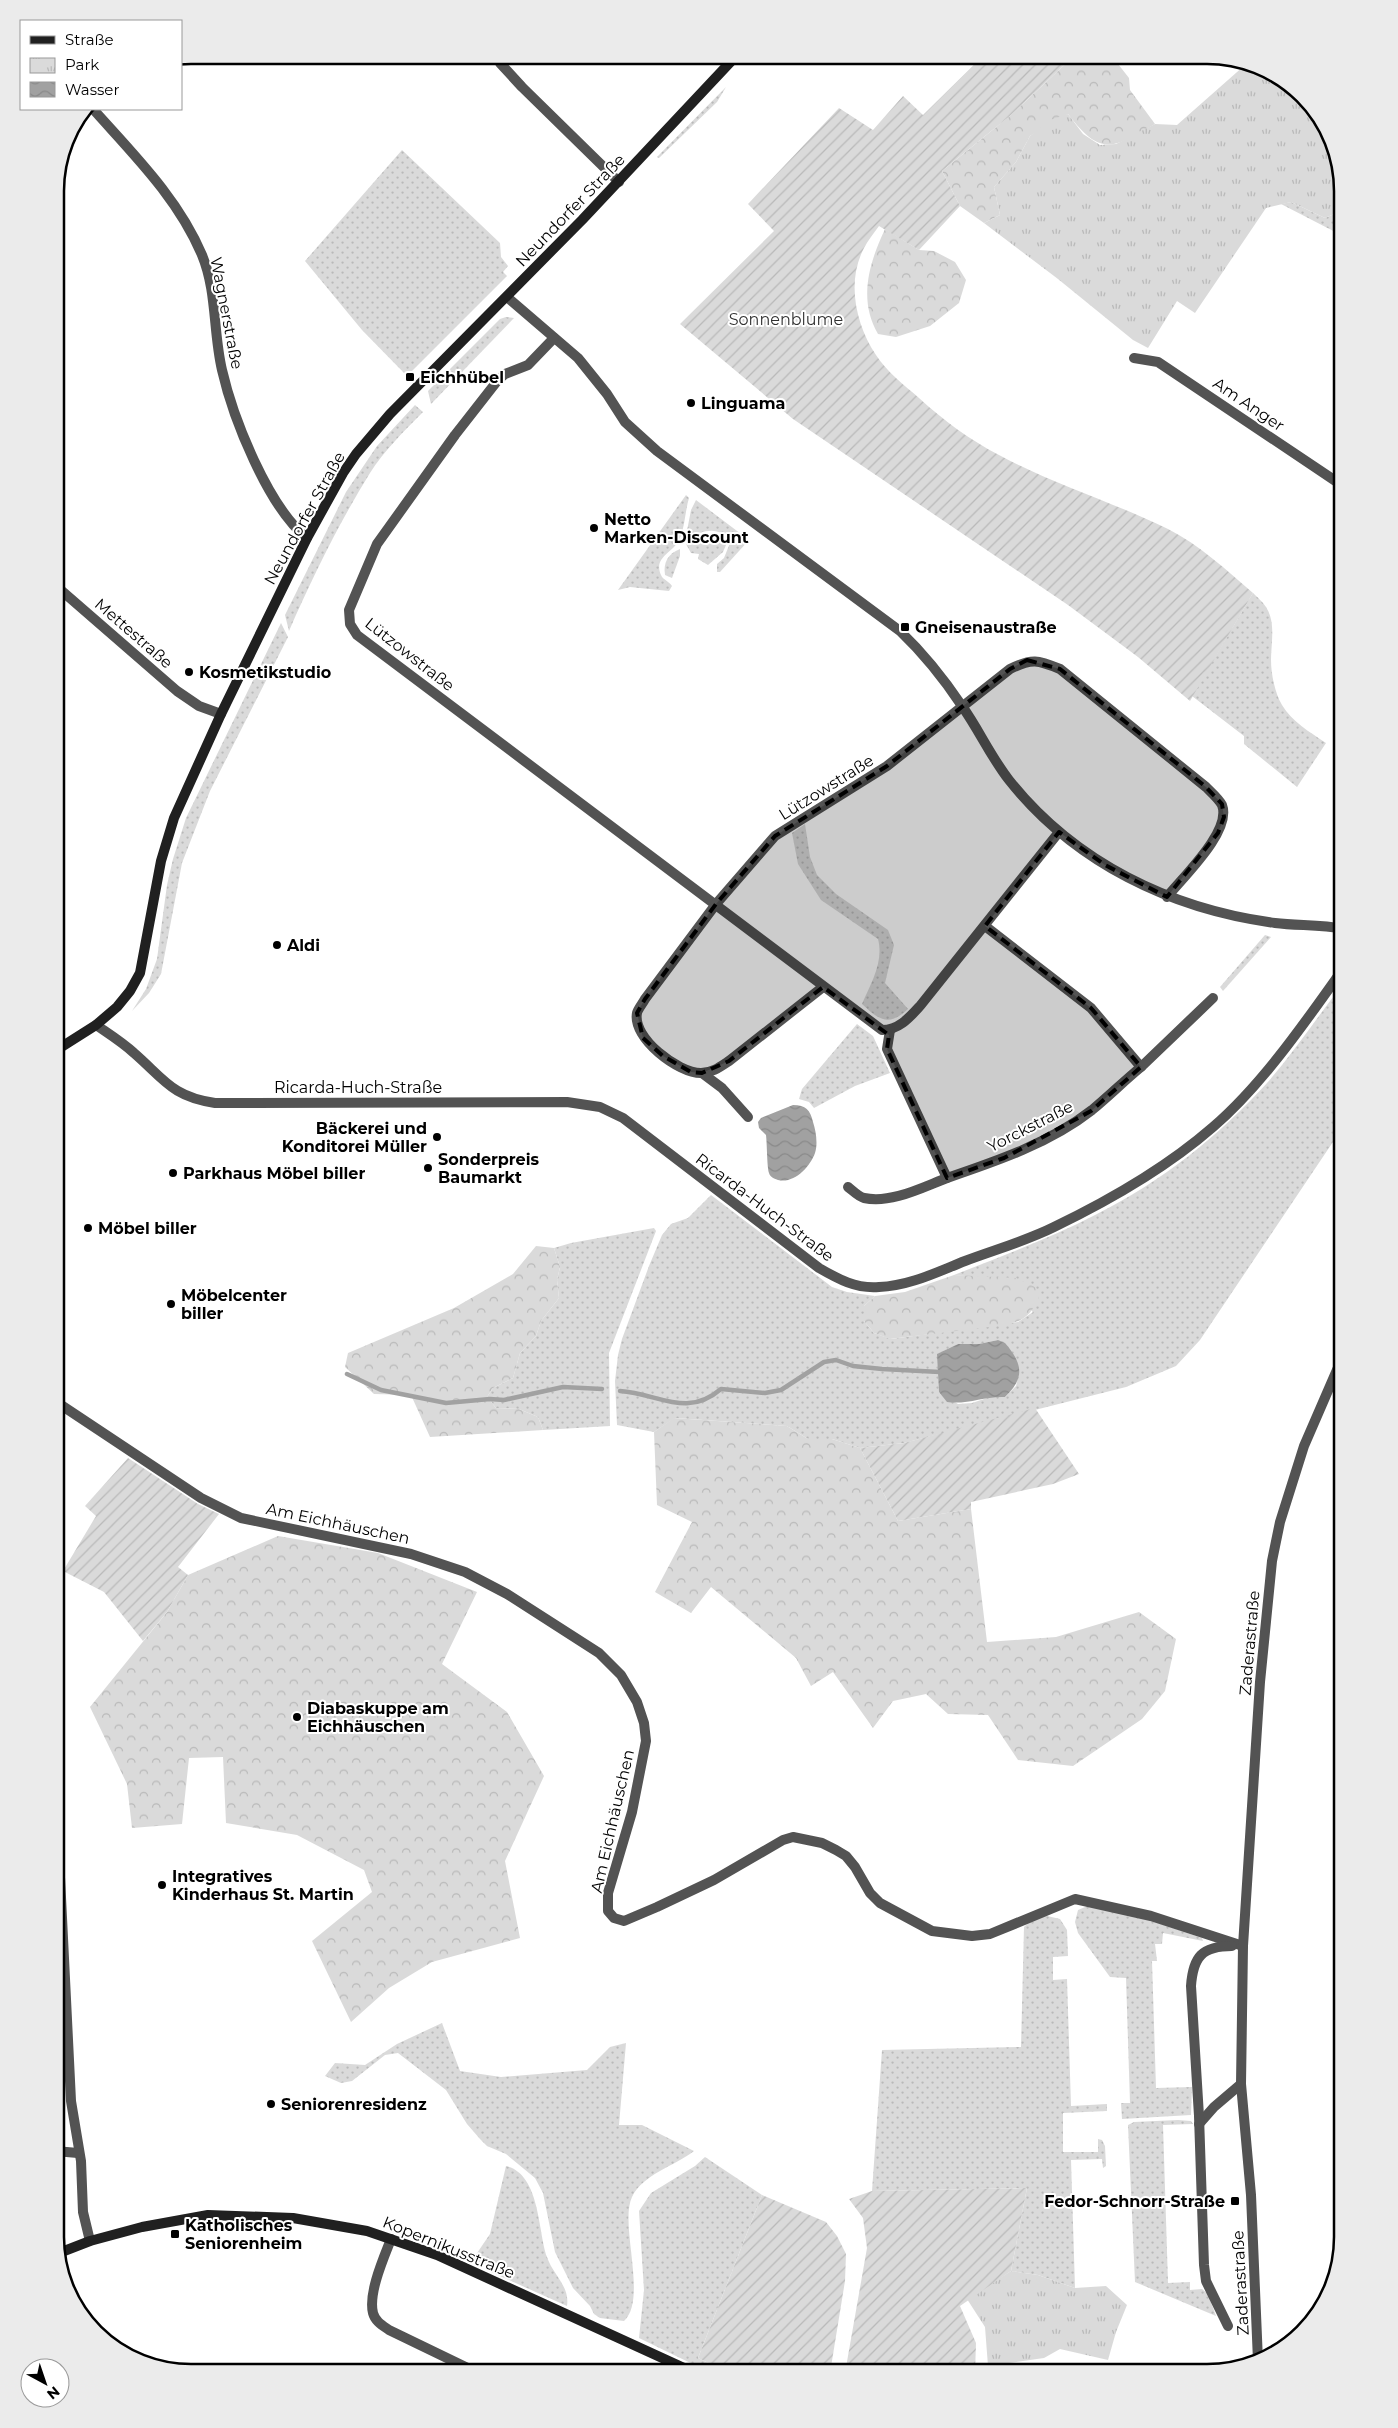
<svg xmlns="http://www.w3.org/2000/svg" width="1398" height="2428" font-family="Montserrat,sans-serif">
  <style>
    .grass { fill: url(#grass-dots); fill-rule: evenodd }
    .forest { fill: url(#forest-crowns) }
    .park { fill: url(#park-tufts) }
    .garden { fill: url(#garden-furrows) }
    .water { fill: url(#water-waves) }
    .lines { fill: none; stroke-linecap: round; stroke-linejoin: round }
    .stream { stroke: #a1a1a1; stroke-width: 4.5 }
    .street { stroke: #535353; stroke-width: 10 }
    .secondary { stroke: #202020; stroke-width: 10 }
    .marked { fill: #000; fill-opacity: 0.2; stroke: #000; stroke-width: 4; stroke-dasharray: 10 6; stroke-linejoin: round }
    .poi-dot { fill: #000; stroke: #fff; stroke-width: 2 }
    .labels { text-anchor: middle; stroke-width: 4; stroke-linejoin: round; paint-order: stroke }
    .street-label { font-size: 16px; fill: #000; stroke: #fff }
    .park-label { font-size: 16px; fill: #313131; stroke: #fff }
    .poi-label { font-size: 16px; font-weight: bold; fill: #000; stroke: #fff; text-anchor: start }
    .rim { fill: none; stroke: #000; stroke-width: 2.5 }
  </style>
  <defs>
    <pattern id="grass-dots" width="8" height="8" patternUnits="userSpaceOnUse" patternTransform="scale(1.25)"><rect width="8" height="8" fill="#dadada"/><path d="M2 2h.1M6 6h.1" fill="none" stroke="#b9b9b9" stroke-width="1.8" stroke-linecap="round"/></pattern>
    <pattern id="forest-crowns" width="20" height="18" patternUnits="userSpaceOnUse" patternTransform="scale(1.25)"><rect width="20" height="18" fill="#dadada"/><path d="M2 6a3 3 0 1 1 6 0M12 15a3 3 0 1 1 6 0" fill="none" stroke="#b9b9b9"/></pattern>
    <pattern id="park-tufts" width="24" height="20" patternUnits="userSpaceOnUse" patternTransform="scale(1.25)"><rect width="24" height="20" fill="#dadada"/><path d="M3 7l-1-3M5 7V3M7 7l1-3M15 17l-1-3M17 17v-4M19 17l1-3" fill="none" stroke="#b9b9b9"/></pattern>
    <pattern id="garden-furrows" width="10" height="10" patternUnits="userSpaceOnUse" patternTransform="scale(1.25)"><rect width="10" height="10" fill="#dadada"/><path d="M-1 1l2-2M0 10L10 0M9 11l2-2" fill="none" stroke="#b9b9b9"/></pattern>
    <pattern id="water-waves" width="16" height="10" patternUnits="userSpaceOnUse" patternTransform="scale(1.25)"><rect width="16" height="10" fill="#a1a1a1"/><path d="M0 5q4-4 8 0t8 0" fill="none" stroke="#898989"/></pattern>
  </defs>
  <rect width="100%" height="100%" fill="#fff"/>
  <g class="grass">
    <path d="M 726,87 L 717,102 L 659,158 L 657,157 Z"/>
    <path d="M 402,150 L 500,243 L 501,257 L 508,266 L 503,272 L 507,276 L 407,376 L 362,330 L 305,261 Z"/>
    <path d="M 1291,202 L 1325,218 L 1343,210 L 1343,236 L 1281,204 Z"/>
    <path d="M 506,317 L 514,318 L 431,404 L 428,391 L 500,319 Z"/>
    <path d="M 415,405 L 423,412 C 404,431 384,451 370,473 C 339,523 312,578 289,631 L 285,615 L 346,492 L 377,446 Z"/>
    <path d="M 686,495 L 689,498 C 685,511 685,528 679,540 C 673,553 653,557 661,575 C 663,580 669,581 672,586 L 669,591 L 630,587 L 618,590 Z"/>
    <path d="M 696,500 L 749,540 L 720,572 L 717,572 L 717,564 L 724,558 L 730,543 C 719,524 704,531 687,538 L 686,536 L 691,510 Z"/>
    <path d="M 706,535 L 722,537 L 726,545 L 723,552 L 708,565 L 698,559 L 699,554 L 691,553 L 686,544 Z"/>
    <path d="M 680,549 L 680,556 L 672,578 L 665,575 C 663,562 668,554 680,549 Z"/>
    <path d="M 1253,593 C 1257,597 1263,602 1266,607 C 1276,622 1271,644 1271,660 C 1271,674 1275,693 1282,705 C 1292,722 1310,732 1326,743 L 1297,787 L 1244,744 L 1244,736 L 1192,696 Z"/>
    <path d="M 281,623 L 288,637 L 210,791 L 182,863 L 161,974 L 149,993 L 132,1011 L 146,989 L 157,959 L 167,885 L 173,859 L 186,818 Z"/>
    <path d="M 805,824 L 810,857 L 817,875 L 836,894 L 888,930 L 894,945 L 885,983 L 908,1009 C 889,1027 879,1020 862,1004 C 871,983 884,962 878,939 L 821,900 L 798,864 L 792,833 Z"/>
    <path d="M 1265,935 L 1271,937 L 1223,991 L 1220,987 Z"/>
    <path d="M 1343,984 L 1343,1127 L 1200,1340 L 1176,1366 L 1126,1387 L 904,1443 L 860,1448 L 832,1439 L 808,1439 L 787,1426 L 675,1418 L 654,1432 L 617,1425 L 615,1381 L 618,1355 L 622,1339 L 649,1266 L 662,1235 L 671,1224 L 688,1218 L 711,1195 L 832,1287 L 847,1292 L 875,1296 L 864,1306 L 864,1321 L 874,1333 L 891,1339 L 1018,1322 L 1033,1312 L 999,1279 L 954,1275 C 1002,1256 1051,1238 1097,1214 C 1161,1182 1219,1136 1267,1083 C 1294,1052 1318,1016 1343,984 ZM 998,1340 L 1019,1374 L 1016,1386 L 1005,1397 L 990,1397 L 972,1403 L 958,1404 L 939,1392 L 938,1354 L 958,1344 L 979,1344 Z"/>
    <path d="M 857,1024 L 873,1036 L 890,1073 L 855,1086 L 814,1108 L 809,1102 L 799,1099 L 802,1089 Z"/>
    <path d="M 654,1228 L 656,1231 L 609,1353 L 610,1426 L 543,1430 L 538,1417 L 519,1409 L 496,1408 L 487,1397 L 493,1388 L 513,1378 L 520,1353 L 536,1336 L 541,1321 L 559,1298 L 557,1280 L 560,1267 L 554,1248 L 571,1243 Z"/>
    <path d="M 1090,1905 L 1132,1914 L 1202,1938 L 1203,1941 L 1163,1933 L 1162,1944 L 1155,1944 L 1157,1961 L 1152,1961 L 1156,2088 L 1192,2087 L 1191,2115 L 1122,2119 L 1121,2103 L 1130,2103 L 1126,1978 L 1110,1977 L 1078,1933 L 1075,1922 L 1078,1910 Z"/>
    <path d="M 1043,1915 L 1060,1919 L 1067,1930 L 1068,1956 L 1053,1957 L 1053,1980 L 1067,1979 L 1071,2106 L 1107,2104 L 1107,2111 L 1063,2113 L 1063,2152 L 1098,2152 L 1098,2139 L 1102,2140 L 1105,2146 L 1106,2166 L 1103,2168 L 1102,2159 L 1071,2160 L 1075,2288 L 1038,2275 L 1011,2271 L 1027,2188 L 872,2191 L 882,2050 L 1021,2047 L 1024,1927 L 1032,1919 Z"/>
    <path d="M 442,2023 L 460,2071 L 501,2077 L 587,2070 L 610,2047 L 626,2043 L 619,2125 L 642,2125 L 694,2151 C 675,2166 643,2174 632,2197 C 619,2224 648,2299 624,2321 L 600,2318 L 594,2314 L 590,2306 L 573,2288 L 555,2252 L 543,2193 L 535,2178 L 506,2154 L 487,2146 L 480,2139 L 467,2124 L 446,2090 L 398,2053 L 385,2055 L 352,2081 L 341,2083 L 325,2076 L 335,2063 L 365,2065 L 397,2044 Z"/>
    <path d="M 1178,2120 L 1191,2121 L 1193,2124 L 1163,2125 L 1168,2283 L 1190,2282 L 1190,2290 L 1202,2289 L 1208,2294 L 1216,2316 L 1135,2282 L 1128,2125 L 1134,2122 Z"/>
    <path d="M 705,2157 L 762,2195 L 698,2358 L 730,2373 L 711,2373 L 639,2338 L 644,2290 L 639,2211 L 651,2193 L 695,2166 Z"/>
    <path d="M 506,2166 C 540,2174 538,2231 547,2257 C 553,2275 570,2286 567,2306 L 491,2272 L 487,2265 L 473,2259 L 490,2234 Z"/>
  </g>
  <g class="forest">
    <path d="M 1075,55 L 1111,55 L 1129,78 L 1130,90 L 1155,124 C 1112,149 1101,157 1068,114 L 1030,136 L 1016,162 L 994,187 L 1000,215 L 984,223 L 960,206 L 942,171 L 1011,115 Z"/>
    <path d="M 885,229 L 919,250 L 934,251 L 955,262 L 966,280 L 959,303 L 930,326 L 896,337 L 878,334 C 858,300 869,263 885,229 Z"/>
    <path d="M 536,1246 L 554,1248 L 560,1267 L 557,1280 L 559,1298 L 541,1321 L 536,1336 L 520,1353 L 513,1378 L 493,1388 L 487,1397 L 496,1408 L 519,1409 L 538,1417 L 543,1430 L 430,1437 L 411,1395 L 374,1394 L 345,1367 L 348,1353 L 454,1308 L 513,1274 Z"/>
    <path d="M 954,1275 L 1016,1278 L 1035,1287 L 1039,1297 C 1031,1315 1025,1320 1006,1325 L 890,1339 L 874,1333 L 864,1321 L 864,1306 L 875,1296 L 905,1292 Z"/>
    <path d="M 674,1418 L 787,1426 L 808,1439 L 832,1439 L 860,1448 L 898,1521 L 971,1509 L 987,1642 L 1056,1637 L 1139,1612 L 1176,1639 L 1165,1691 L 1142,1719 L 1073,1766 L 1018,1760 L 988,1715 L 948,1714 L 926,1694 L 893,1701 L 873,1728 L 833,1672 L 811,1686 L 796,1658 L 711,1587 L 691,1613 L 655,1592 L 692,1522 L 657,1505 L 654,1432 Z"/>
    <path d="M 278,1536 L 378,1553 L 477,1592 L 442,1664 L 507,1712 L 544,1776 L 505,1861 L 520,1938 L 432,1962 L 389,1988 L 351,2022 L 312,1941 L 372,1892 L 364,1870 L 297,1835 L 226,1823 L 223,1757 L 189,1758 L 182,1824 L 132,1828 L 127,1784 L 90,1707 L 167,1612 L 188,1575 Z"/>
  </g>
  <g class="park">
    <path d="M 1245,65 L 1283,78 L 1329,131 L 1343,191 L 1343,210 L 1325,218 L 1291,202 L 1266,208 L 1195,313 L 1177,301 L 1148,348 L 1133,340 L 1058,279 L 984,223 L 1000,215 L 994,187 L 1016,162 L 1030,136 L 1050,120 L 1068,114 L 1083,134 L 1100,145 L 1116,144 L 1155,124 L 1177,125 Z"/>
    <path d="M 1011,2271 L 1038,2275 L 1075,2288 L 1106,2286 L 1127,2305 L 1116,2332 L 1108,2360 L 1060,2349 L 1044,2358 L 988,2366 L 985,2327 L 967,2299 Z"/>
  </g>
  <g class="garden">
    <path d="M 984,55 L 1075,55 L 1011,115 L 942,171 L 960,206 L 919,250 L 879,226 C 874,233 868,240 864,248 C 846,282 856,325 876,355 C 887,372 904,385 919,398 C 943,420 970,440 999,455 C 1053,484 1113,502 1168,529 C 1200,545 1226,570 1253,593 L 1190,701 L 1138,657 L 1068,605 L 793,419 L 680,324 L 774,231 L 748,204 L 839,108 L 873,130 L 903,96 L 923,115 Z"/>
    <path d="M 1035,1408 L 1079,1474 L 1053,1484 L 971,1502 L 971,1509 L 898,1521 L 860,1448 L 904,1443 Z"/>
    <path d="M 128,1458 L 198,1504 L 219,1514 L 178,1567 L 188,1575 L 167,1612 L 143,1641 L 104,1592 L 63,1571 L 96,1516 L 85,1506 Z"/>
    <path d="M 1027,2188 L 1011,2271 L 960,2306 L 976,2343 L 975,2373 L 845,2373 L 867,2248 L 863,2218 L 849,2199 L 872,2191 Z"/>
    <path d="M 762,2195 L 826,2222 L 837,2236 L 846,2254 L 845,2281 L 830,2373 L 730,2373 L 698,2358 Z"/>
  </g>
  <g class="water">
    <path d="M 793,1105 C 806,1105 810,1110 813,1122 C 816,1131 818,1144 815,1153 C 810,1167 794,1184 778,1180 C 775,1179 770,1177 769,1173 C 767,1168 767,1143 766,1135 L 759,1128 L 758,1122 L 761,1118 Z"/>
    <path d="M 998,1340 L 1005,1343 C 1023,1364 1025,1378 1005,1397 C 984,1396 967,1405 947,1402 L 939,1392 L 937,1354 L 958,1344 L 979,1344 Z"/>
  </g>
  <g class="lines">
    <g class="stream">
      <path d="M 347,1374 L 381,1390 L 446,1403 L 490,1399 L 504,1400 L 563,1387 L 602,1389"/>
      <path d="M 620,1391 C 658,1393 686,1419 721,1389 L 765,1393 L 781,1390 L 824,1362 L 836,1360 L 853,1366 L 882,1369 L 940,1372"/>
    </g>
    <g class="street">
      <path d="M 496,55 L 500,63 L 522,87 L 619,182"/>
      <path d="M 1169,56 L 1170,55"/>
      <path d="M 93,109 C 133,154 178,198 202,255 C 217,291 213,332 222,370 C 233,418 268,507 307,538"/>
      <path d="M 507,297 L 578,358 L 607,394 L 625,422 L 657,451 L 900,631 C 923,653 944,679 962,706 C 979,730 991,757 1009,780 C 1075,863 1171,909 1275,923 C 1298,926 1321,924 1343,929"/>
      <path d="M 554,338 L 528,365 L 505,374 L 498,380 L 455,435 L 377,544 L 349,610 L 350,624 L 357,635 L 882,1030 C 899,1030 910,1017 920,1006 L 1059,832"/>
      <path d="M 1134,358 L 1158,362 L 1343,486"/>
      <path d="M 55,585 L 177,691 L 199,706 L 221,714"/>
      <path d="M 823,987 L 729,1061 C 720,1067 712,1073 701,1073 C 678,1073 632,1038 637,1013 C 638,1009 643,1003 645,999 L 716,904 L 775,836 L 887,766 L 1010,669 C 1032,658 1038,660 1060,669 L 1206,787 C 1211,792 1219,799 1222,805 C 1232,831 1183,877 1167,897"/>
      <path d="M 96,1025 C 109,1034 122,1042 134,1053 C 164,1079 172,1097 215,1103 L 567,1102 L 600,1107 L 623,1118 L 819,1268 C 838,1279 856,1289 879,1287 C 909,1286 937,1272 965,1261 C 994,1250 1026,1241 1054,1227 C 1110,1200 1166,1168 1213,1127 C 1262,1085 1306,1021 1343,969"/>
      <path d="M 890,1030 L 887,1049 L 947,1178 C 997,1161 1050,1143 1092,1110 C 1109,1096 1124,1081 1141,1067 L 1091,1008 L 985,926"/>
      <path d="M 1141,1067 L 1213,998"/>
      <path d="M 702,1073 L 722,1088 L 748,1117"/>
      <path d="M 848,1187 C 853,1191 859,1197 864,1198 C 891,1204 923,1187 947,1178"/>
      <path d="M 55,1401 L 201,1498 L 241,1518 L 411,1554 L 465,1572 L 507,1594 L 599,1653 L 621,1675 L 637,1702 L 644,1723 L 646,1741 L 632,1812 L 608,1893 L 608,1911 L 614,1918 L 624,1921 L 657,1907 L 714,1880 L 783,1840 L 793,1837 L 822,1843 L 836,1850 L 846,1856 L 855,1867 L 870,1893 L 880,1903 L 932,1931 L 972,1936 L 990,1934 L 1075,1899 L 1151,1916 L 1243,1946"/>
      <path d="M 55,1862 L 60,1877 L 71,2101 L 81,2161 L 83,2212 L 90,2241"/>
      <path d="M 1199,2124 L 1214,2107 L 1241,2084"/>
      <path d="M 55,2151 L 78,2153"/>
      <path d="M 391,2239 C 384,2257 368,2293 373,2313 C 375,2321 382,2325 389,2330 L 478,2373"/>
      <path d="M 1228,2326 L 1206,2281 L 1204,2265 L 1199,2116 L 1191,1986 C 1193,1957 1202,1946 1232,1946"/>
      <path d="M 1258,2361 L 1251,2195 L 1241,2084 L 1243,1946 L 1260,1682 L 1272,1561 L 1280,1522 L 1304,1446 L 1343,1356"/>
    </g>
    <g class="secondary">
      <path d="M 55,1051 L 96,1025 L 117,1007 L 130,991 L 140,973 L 161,861 L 174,818 L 221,714 L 307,538 L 343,473 L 356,454 L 390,414 L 582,220 L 737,55"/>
      <path d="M 59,2253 L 90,2241 L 142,2227 L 208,2215 L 293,2218 L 367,2231 L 437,2255 L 695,2373"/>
    </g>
  </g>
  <path class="marked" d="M 1027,660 L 1060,669 L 1206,787 L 1222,804 L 1224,817 L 1218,833 L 1167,897 L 1105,865 L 1059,832 L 985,926 L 1091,1008 L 1141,1067 L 1091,1111 L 1004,1158 L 947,1178 L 887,1049 L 889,1035 L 823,987 L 729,1061 L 702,1073 L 691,1072 L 663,1056 L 643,1038 L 637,1013 L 645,999 L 716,904 L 775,836 L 887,766 L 1010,669 Z"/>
  <g class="poi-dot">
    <rect x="405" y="372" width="10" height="10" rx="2.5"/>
    <circle cx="691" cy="403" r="5"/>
    <circle cx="594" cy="528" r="5"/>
    <rect x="900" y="622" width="10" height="10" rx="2.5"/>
    <circle cx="189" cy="672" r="5"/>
    <circle cx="277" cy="945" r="5"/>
    <circle cx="437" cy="1137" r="5"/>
    <circle cx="428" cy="1168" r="5"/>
    <circle cx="173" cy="1173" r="5"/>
    <circle cx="88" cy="1228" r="5"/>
    <circle cx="171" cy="1304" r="5"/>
    <circle cx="297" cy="1717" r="5"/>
    <circle cx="162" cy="1885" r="5"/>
    <circle cx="271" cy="2104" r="5"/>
    <rect x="1230" y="2196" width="10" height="10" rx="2.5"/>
    <rect x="170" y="2229" width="10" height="10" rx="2.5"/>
  </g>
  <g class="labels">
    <g class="street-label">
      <text transform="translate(570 210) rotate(-46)" y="6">Neundorfer Straße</text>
      <text transform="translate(227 313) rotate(79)" y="6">Wagnerstraße</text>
      <text transform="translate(1249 404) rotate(34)" y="6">Am Anger</text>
      <text transform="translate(304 518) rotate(-61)" y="6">Neundorfer Straße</text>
      <text transform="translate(134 633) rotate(41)" y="6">Mettestraße</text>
      <text transform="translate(410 654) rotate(38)" y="6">Lützowstraße</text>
      <text transform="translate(826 787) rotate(-32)" y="6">Lützowstraße</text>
      <text x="358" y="1093">Ricarda-Huch-Straße</text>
      <text transform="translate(1030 1126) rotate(-27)" y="6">Yorckstraße</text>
      <text transform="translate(765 1207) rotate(37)" y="6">Ricarda-Huch-Straße</text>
      <text transform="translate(338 1523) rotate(12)" y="6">Am Eichhäuschen</text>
      <text transform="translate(1249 1643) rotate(-85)" y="6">Zaderastraße</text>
      <text transform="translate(612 1821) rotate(-77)" y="6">Am Eichhäuschen</text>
      <text transform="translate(449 2247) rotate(22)" y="6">Kopernikusstraße</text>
      <text transform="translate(1240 2283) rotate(-93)" y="6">Zaderastraße</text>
    </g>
    <g class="park-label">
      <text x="786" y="325">Sonnenblume</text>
    </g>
    <g class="poi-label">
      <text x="420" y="383">Eichhübel</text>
      <text x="701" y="409">Linguama</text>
      <text x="604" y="525">Netto<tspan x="604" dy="18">Marken-Discount</tspan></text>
      <text x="915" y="633">Gneisenaustraße</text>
      <text x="199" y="678">Kosmetikstudio</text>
      <text x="287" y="951">Aldi</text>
      <text x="427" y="1134" text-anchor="end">Bäckerei und<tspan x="427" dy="18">Konditorei Müller</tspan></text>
      <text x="438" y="1165">Sonderpreis<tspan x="438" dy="18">Baumarkt</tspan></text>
      <text x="183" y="1179">Parkhaus Möbel biller</text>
      <text x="98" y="1234">Möbel biller</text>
      <text x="181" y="1301">Möbelcenter<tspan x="181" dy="18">biller</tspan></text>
      <text x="307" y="1714">Diabaskuppe am<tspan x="307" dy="18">Eichhäuschen</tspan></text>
      <text x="172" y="1882">Integratives<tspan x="172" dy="18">Kinderhaus St. Martin</tspan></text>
      <text x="281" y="2110">Seniorenresidenz</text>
      <text x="1225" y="2207" text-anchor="end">Fedor-Schnorr-Straße</text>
      <text x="185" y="2231">Katholisches<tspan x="185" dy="18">Seniorenheim</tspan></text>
    </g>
  </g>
  <path d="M0 0H1398V2428H0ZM191 64H1207A127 127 0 0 1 1334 191V2237A127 127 0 0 1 1207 2364H191A127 127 0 0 1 64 2237V191A127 127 0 0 1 191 64Z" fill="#ebebeb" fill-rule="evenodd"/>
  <path class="rim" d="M191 64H1207A127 127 0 0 1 1334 191V2237A127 127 0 0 1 1207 2364H191A127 127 0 0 1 64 2237V191A127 127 0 0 1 191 64Z"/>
  <rect x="20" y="20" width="162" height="90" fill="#ffffff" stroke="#999999"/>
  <rect x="30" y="36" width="25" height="8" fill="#202020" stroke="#999999"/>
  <text x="65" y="45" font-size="15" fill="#000000">Straße</text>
  <rect x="30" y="58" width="25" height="15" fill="url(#park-tufts)" stroke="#999999"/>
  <text x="65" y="70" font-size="15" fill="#000000">Park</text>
  <rect x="30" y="82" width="25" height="15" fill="url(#water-waves)" stroke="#999999"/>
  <text x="65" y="95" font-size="15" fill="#000000">Wasser</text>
  <g transform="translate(45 2383) rotate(140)"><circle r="24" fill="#ffffff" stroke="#999999"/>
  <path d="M0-4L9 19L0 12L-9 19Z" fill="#000000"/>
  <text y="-8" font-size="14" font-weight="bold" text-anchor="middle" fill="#000000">N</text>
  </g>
</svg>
